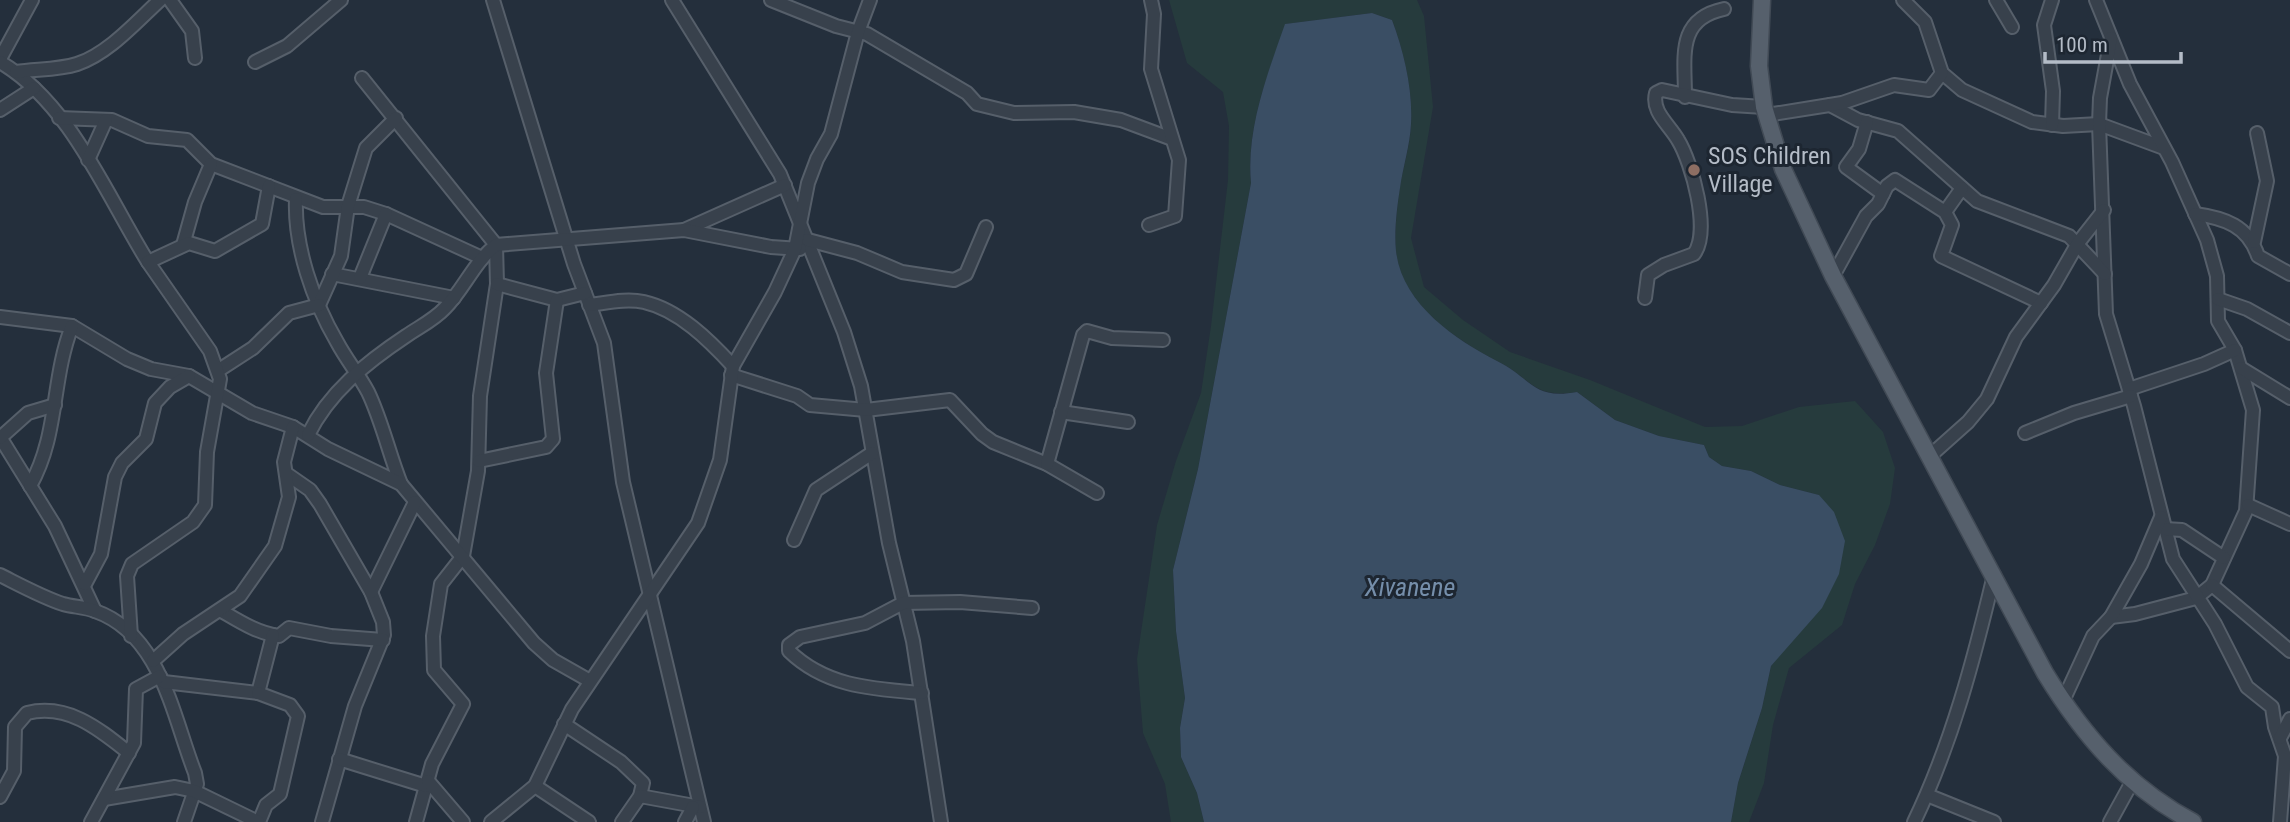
<svg xmlns="http://www.w3.org/2000/svg" width="2290" height="822" font-family="'Roboto Condensed',sans-serif">
  <style>
    .green { fill: #263b3d }
    .water { fill: #3a4e64 }
    .lines { fill: none; stroke-linecap: round; stroke-linejoin: round }
    .minor-casing { stroke: #565f6a; stroke-width: 16 }
    .major-casing { stroke: #414a55; stroke-width: 19 }
    .minor { stroke: #38414c; stroke-width: 12 }
    .major { stroke: #56606c; stroke-width: 16 }
    .education-dot { fill: #8d6e63; stroke: #1d2631; stroke-width: 2.5 }
    .labels { text-anchor: middle; stroke-width: 6; stroke-linejoin: round; paint-order: stroke }
    .poi-label { font-size: 24px; fill: #b4bcc7; stroke: #1d2631; text-anchor: start }
    .water-label { font-size: 26px; font-style: italic; fill: #758eaa; stroke: #1d2631 }
  </style>
  <rect width="100%" height="100%" fill="#242f3c"/>
  <path class="green" d="M 1169,0 L 1417,0 L 1424,16 L 1433,107 L 1411,238 L 1424,287 L 1463,320 L 1510,352 L 1590,380 L 1705,427 L 1742,426 L 1799,407 L 1855,401 L 1883,432 L 1895,468 L 1890,504 L 1875,545 L 1855,584 L 1842,625 L 1789,668 L 1773,725 L 1764,783 L 1749,822 L 1731,822 L 1738,783 L 1762,708 L 1771,666 L 1792,639 L 1819,495 L 1780,485 L 1751,471 L 1722,466 L 1709,457 L 1704,445 L 1659,436 L 1615,420 L 1577,392 C 1532,399 1533,379 1497,361 C 1455,339 1402,304 1396,252 C 1394,234 1397,211 1399,193 C 1402,171 1410,147 1411,125 C 1413,91 1404,52 1392,20 L 1372,13 L 1286,24 C 1267,74 1246,130 1251,183 L 1198,469 L 1173,570 L 1176,631 L 1185,698 L 1180,728 L 1181,757 L 1197,793 L 1204,822 L 1171,822 L 1165,784 L 1143,733 L 1137,659 L 1157,525 L 1176,461 L 1201,393 L 1211,326 L 1228,180 L 1229,126 L 1223,92 L 1187,63 Z"/>
  <path class="water" d="M 1372,13 L 1392,20 C 1404,52 1413,90 1411,124 C 1410,145 1403,167 1400,188 C 1397,207 1394,232 1396,251 C 1402,304 1455,339 1497,361 C 1533,379 1532,400 1577,392 L 1615,420 L 1659,436 L 1704,445 L 1709,457 L 1722,466 L 1751,471 L 1780,485 L 1819,495 L 1834,512 L 1845,541 L 1839,574 L 1822,608 L 1771,666 L 1762,708 L 1738,783 L 1731,822 L 1204,822 L 1197,793 L 1181,757 L 1180,728 L 1185,698 L 1176,631 L 1173,570 L 1198,469 L 1251,183 C 1246,130 1267,75 1285,24 Z"/>
  <g class="lines">
    <g class="minor-casing">
      <g id="minor">
        <path d="M 170,0 L 192,31 L 195,58"/>
        <path d="M 493,0 L 574,264 L 604,343 L 623,482 L 704,822"/>
        <path d="M 672,0 L 780,174 L 844,332 L 861,386 L 889,543 L 913,641 L 941,822"/>
        <path d="M 771,0 L 836,26 L 867,34 L 967,93 L 977,104 L 1014,113 L 1074,112 L 1121,120 L 1172,139"/>
        <path d="M 1903,0 L 1925,22 L 1942,73 L 1962,90 L 2032,122 L 2063,126 L 2099,124 L 2164,148"/>
        <path d="M 1996,0 L 2012,27"/>
        <path d="M 2096,0 L 2130,84 L 2172,162 L 2207,240 L 2217,276 L 2218,321 L 2235,350 L 2253,410 L 2246,511 L 2212,585 L 2196,598 L 2135,614 L 2111,617"/>
        <path d="M 2111,38 L 2100,98 L 2099,124 L 2106,314 L 2134,406 L 2173,559 L 2215,624 L 2247,687 L 2272,707 L 2275,727 L 2285,756 L 2280,822"/>
        <path d="M 0,59 L 32,0"/>
        <path d="M 0,62 C 71,104 106,195 148,262"/>
        <path d="M 255,62 L 287,46 L 341,0"/>
        <path d="M 16,72 C 36,69 58,70 77,64 C 108,54 136,22 160,0"/>
        <path d="M 362,78 L 496,245 L 497,284 L 480,396 L 478,471 L 463,556 L 441,584 L 433,636 L 434,670 L 463,704 L 432,764 L 416,822"/>
        <path d="M 1685,97 C 1685,57 1676,19 1724,9"/>
        <path d="M 1830,105 L 1858,120 L 1898,131 L 1977,201 L 2069,236 L 2105,274"/>
        <path d="M 0,110 L 34,88"/>
        <path d="M 1767,115 L 1842,103 L 1894,85 L 1929,90 L 1942,73"/>
        <path d="M 59,118 L 112,120 L 148,136 L 187,140 L 211,164 L 323,207 L 364,207 L 386,214 L 482,258"/>
        <path d="M 1867,122 L 1859,149 L 1846,167 L 1883,194"/>
        <path d="M 2052,125 L 2053,91 L 2044,25 L 2052,0"/>
        <path d="M 88,160 L 106,120"/>
        <path d="M 296,199 C 294,246 313,301 337,342 C 346,359 359,375 368,392 C 382,421 389,454 401,484"/>
        <path d="M 1945,212 L 1962,188"/>
        <path d="M 2195,214 C 2225,218 2248,226 2258,256 L 2290,274"/>
        <path d="M 1149,225 L 1175,216 L 1179,160 L 1151,69 L 1154,14 L 1151,0"/>
        <path d="M 684,230 L 785,185"/>
        <path d="M 808,240 L 857,253 L 902,272 L 954,280 L 966,274 L 986,227"/>
        <path d="M 2254,242 L 2267,181 L 2257,133"/>
        <path d="M 183,245 L 195,202 L 211,164"/>
        <path d="M 332,274 L 454,298"/>
        <path d="M 1833,276 L 1866,216 L 1878,204 L 1887,186 L 1895,180 L 1945,212 L 1952,225 L 1941,256 L 2041,303"/>
        <path d="M 360,278 L 386,214"/>
        <path d="M 497,284 L 557,300 L 585,293"/>
        <path d="M 1645,298 L 1648,275 L 1664,265 L 1694,254 C 1711,231 1692,163 1678,140 C 1669,124 1651,112 1656,93 L 1662,90 L 1732,105 L 1764,107"/>
        <path d="M 2218,299 L 2247,309 L 2290,333"/>
        <path d="M 319,305 L 341,256 L 348,206 L 366,148 L 396,118"/>
        <path d="M 589,305 C 606,303 626,298 644,302 C 679,310 709,340 733,366"/>
        <path d="M 0,317 L 72,326 L 127,359 L 151,369 L 189,376 L 252,413 L 293,427 L 328,449 L 401,484 L 534,643 L 553,660 L 590,681"/>
        <path d="M 2241,368 L 2290,398"/>
        <path d="M 219,370 L 253,348 L 289,313 L 319,305"/>
        <path d="M 731,375 L 797,396 L 810,405 L 866,410 L 950,400 L 982,434 L 993,442 L 1047,464 L 1097,493"/>
        <path d="M 2129,389 L 2204,364 L 2235,350"/>
        <path d="M 1061,412 L 1128,422"/>
        <path d="M 2025,433 L 2074,413 L 2131,396"/>
        <path d="M 308,435 C 329,392 367,362 406,336 C 419,327 434,320 445,308 C 464,289 474,262 496,245 L 684,230 L 771,247 L 800,249"/>
        <path d="M 0,437 L 55,526 L 95,611"/>
        <path d="M 0,438 L 28,413 L 55,405"/>
        <path d="M 1931,455 L 1968,422 L 1987,399 L 2016,337 L 2054,285 L 2078,243 L 2104,210"/>
        <path d="M 479,461 L 546,447 L 553,439 L 546,373 L 557,300"/>
        <path d="M 1047,464 L 1083,335 L 1087,331 L 1112,338 L 1163,340"/>
        <path d="M 287,474 L 310,490 L 320,504 L 371,592 L 383,622 L 384,635 L 355,706 L 322,822"/>
        <path d="M 30,486 C 59,435 51,380 72,326"/>
        <path d="M 2248,505 L 2290,524"/>
        <path d="M 2165,529 L 2182,530 L 2224,558"/>
        <path d="M 794,540 L 816,490 L 872,453"/>
        <path d="M 0,575 C 20,585 42,597 63,604 C 74,607 85,607 95,611 C 161,634 173,717 195,773 L 197,784 L 184,822"/>
        <path d="M 85,584 L 101,554 L 115,477 L 122,463 L 146,439 L 155,403 L 170,387 L 189,376"/>
        <path d="M 2212,585 L 2290,651"/>
        <path d="M 371,592 L 415,502"/>
        <path d="M 220,610 C 239,621 257,633 279,636 L 289,628 L 331,636 L 383,640"/>
        <path d="M 131,636 L 127,576 L 132,564 L 193,522 L 205,505 L 207,452 L 220,379 L 210,351 L 148,262 L 189,243 L 215,251 L 262,224 L 269,186"/>
        <path d="M 153,661 L 183,634 L 240,596 L 275,546 L 289,497 L 284,462 L 293,427"/>
        <path d="M 164,682 L 258,693 L 273,635"/>
        <path d="M 258,693 L 290,705 L 298,716 L 280,794 L 266,805 L 259,822"/>
        <path d="M 922,693 C 873,689 826,687 789,651 L 789,645 L 800,637 L 865,623 L 903,603 L 960,602 L 1032,608"/>
        <path d="M 2063,701 L 2093,636 L 2111,617 L 2141,564 L 2161,517"/>
        <path d="M 564,724 L 621,762 L 643,783 L 640,796 L 622,822"/>
        <path d="M 2280,738 L 2290,719"/>
        <path d="M 339,759 L 426,786"/>
        <path d="M 428,781 L 463,822"/>
        <path d="M 535,786 L 589,822"/>
        <path d="M 1927,795 L 1994,822"/>
        <path d="M 640,796 L 700,807"/>
        <path d="M 0,797 L 14,771 L 15,727 L 27,713 C 68,703 99,729 129,753"/>
        <path d="M 104,799 L 175,787 L 194,791 L 258,822"/>
        <path d="M 91,822 L 134,743 L 136,689 L 160,676"/>
        <path d="M 491,822 L 535,786 L 572,709 L 698,523 L 720,460 L 733,366 L 775,292 L 795,249 L 808,183 L 817,159 L 831,134 L 858,32 L 870,0"/>
        <path d="M 685,822 L 693,807"/>
        <path d="M 1914,822 C 1952,743 1974,659 1994,575"/>
        <path d="M 2110,822 L 2132,782"/>
      </g>
    </g>
    <g class="major-casing">
      <path id="major" d="M 1762,0 L 1759,66 L 1764,107 L 1783,169 L 1833,276 L 2045,673 C 2083,735 2127,787 2193,822"/>
    </g>
    <use href="#minor" class="minor"/>
    <use href="#major" class="major"/>
  </g>
  <circle class="education-dot" cx="1694" cy="170" r="7"/>
  <g class="labels">
    <g class="poi-label">
      <text x="1708" y="164">SOS Children<tspan x="1708" dy="28">Village</tspan></text>
    </g>
    <g class="water-label">
      <text x="1410" y="596">Xivanene</text>
    </g>
  </g>
  <path d="M2045 52v10h136v-10" fill="none" stroke="#b4bcc7" stroke-width="3.5"/>
  <text x="2056" y="52" font-size="21" fill="#b4bcc7" stroke="#1d2631" stroke-width="5" paint-order="stroke">100 m</text>
</svg>
